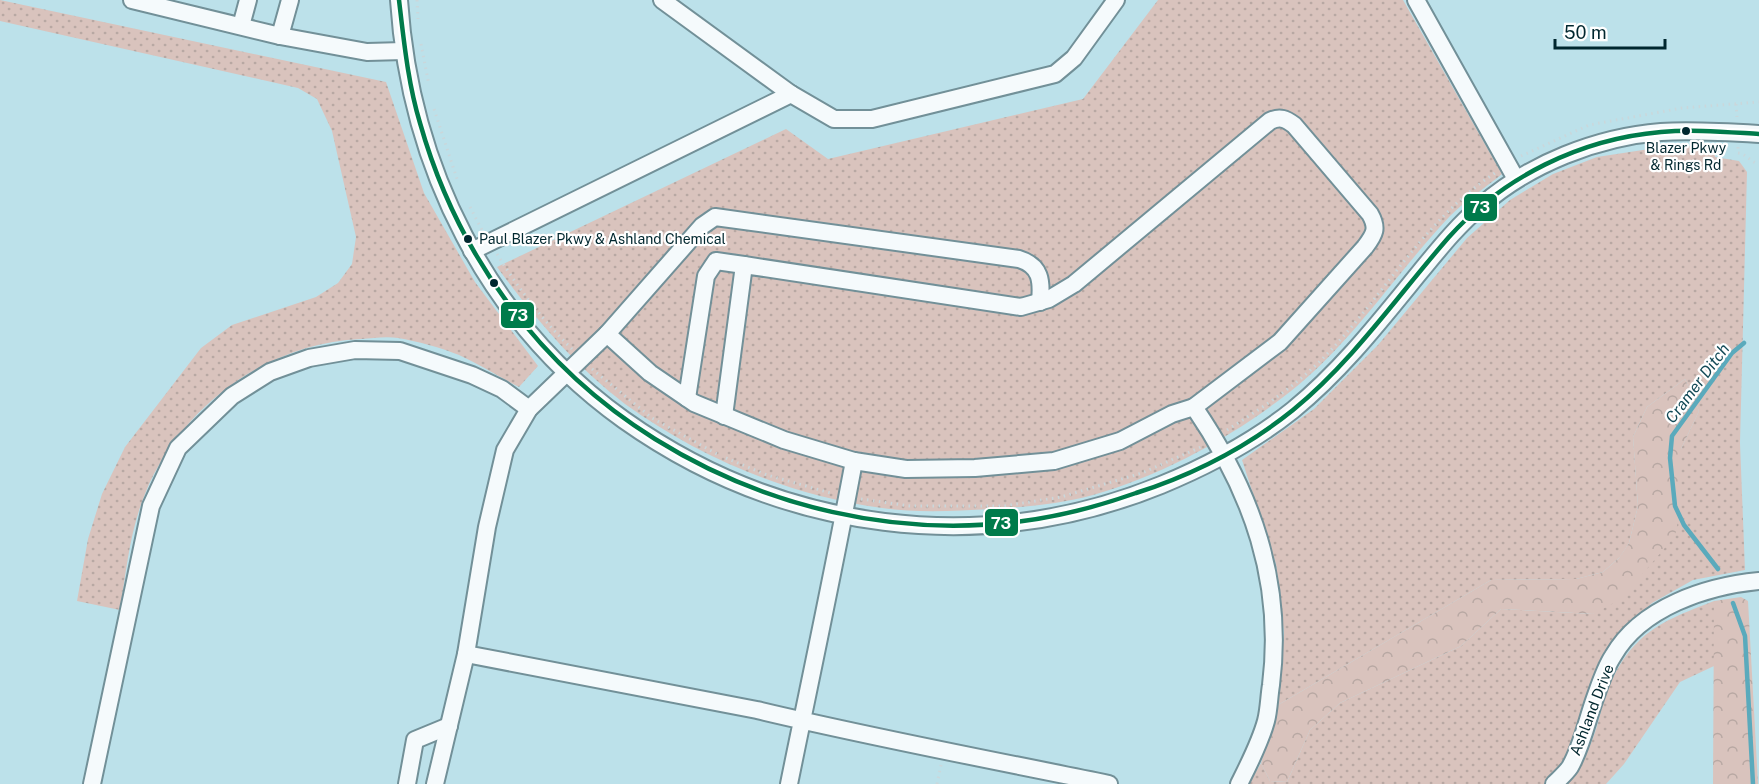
<svg xmlns="http://www.w3.org/2000/svg" width="1759" height="784" font-family="'Public Sans',sans-serif">
  <style>
    .grass { fill: url(#grass-dots) }
    .forest { fill: url(#forest-crowns) }
    .lines { fill: none; stroke-linecap: round; stroke-linejoin: round }
    .stream { stroke: #5aaabc; stroke-width: 4.5 }
    .minor-casing { stroke: #729098; stroke-width: 20 }
    .path { stroke: #cad7db; stroke-width: 3; stroke-dasharray: 1.5 4.5; stroke-linecap: butt }
    .minor { stroke: #f5fafc; stroke-width: 16 }
    .bus-1-casing { stroke: #fff; stroke-width: 9 }
    .bus-1 { stroke: #007b4b; stroke-width: 4.5 }
    .bus-dot { fill: #00272f; stroke: #fff; stroke-width: 2 }
    .labels { text-anchor: middle; stroke-width: 4.5; stroke-linejoin: round; paint-order: stroke }
    .bus-label { font-size: 14px; fill: #00272f; stroke: #fff }
    .street-label { font-size: 15px; fill: #00272f; stroke: #fff }
    .water-label { font-size: 16px; font-style: italic; fill: #134a57; stroke: #fff }
    .line-badge { stroke: #fff; stroke-width: 2 }
    .badge-label { font-size: 16px; text-anchor: middle; font-weight: bold; fill: #fff }
  </style>
  <defs>
    <pattern id="grass-dots" width="8" height="8" patternUnits="userSpaceOnUse" patternTransform="scale(1.5)"><rect width="8" height="8" fill="#d9c3bd"/><path d="M2 2h.1M6 6h.1" fill="none" stroke="#b8a8a3" stroke-width="1.8" stroke-linecap="round"/></pattern>
    <pattern id="forest-crowns" width="20" height="18" patternUnits="userSpaceOnUse" patternTransform="scale(1.5)"><rect width="20" height="18" fill="#d9c3bd"/><path d="M2 6a3 3 0 1 1 6 0M12 15a3 3 0 1 1 6 0" fill="none" stroke="#b8a8a3"/></pattern>
  </defs>
  <rect width="100%" height="100%" fill="#bce1ea"/>
  <g class="grass">
    <path d="M 0,0 L 386,82 L 424,193 L 475,282 L 538,366 L 519,387 C 499,377 479,364 459,355 C 442,348 416,341 398,338 C 387,336 373,338 361,339 C 267,343 180,407 145,494 C 130,530 126,572 120,610 L 77,601 L 88,539 L 102,494 L 125,447 L 201,348 L 232,325 L 316,297 L 338,283 L 352,264 L 356,237 L 332,131 L 317,99 L 298,88 L 0,21 Z"/>
    <path d="M 1158,0 L 1403,0 L 1502,174 C 1485,188 1465,201 1450,216 C 1396,273 1353,342 1291,391 C 1234,436 1163,475 1093,495 C 1060,504 1025,507 991,509 C 954,511 918,513 882,508 C 790,496 700,458 625,404 C 575,366 534,317 497,267 L 786,129 L 828,159 L 1083,99 Z"/>
    <path d="M 1669,146 L 1715,146 L 1715,157 L 1739,161 L 1747,172 L 1740,443 L 1745,570 L 1693,580 L 1652,603 L 1628,625 L 1606,655 L 1593,676 L 1575,737 L 1560,767 L 1545,784 L 1249,784 L 1261,763 L 1270,781 L 1287,782 L 1310,730 L 1340,703 L 1461,646 L 1501,609 L 1593,614 L 1681,505 L 1681,449 L 1699,411 L 1685,379 L 1647,407 L 1633,437 L 1638,506 L 1629,543 L 1620,557 L 1603,572 L 1576,579 L 1491,580 L 1278,705 L 1284,633 L 1276,564 L 1242,460 L 1314,409 L 1378,345 L 1467,238 L 1510,200 L 1553,174 L 1597,157 Z"/>
    <path d="M 1714,601 L 1714,666 L 1680,682 L 1624,764 L 1606,784 L 1568,784 C 1578,768 1588,753 1594,735 C 1598,725 1600,714 1603,703 C 1609,683 1622,657 1637,643 C 1658,621 1687,612 1714,601 Z"/>
  </g>
  <g class="forest">
    <path d="M 1685,379 L 1699,411 L 1681,449 L 1681,505 L 1675,536 L 1621,599 L 1593,614 L 1501,609 L 1461,646 L 1340,703 L 1310,730 L 1287,782 L 1270,781 L 1261,763 L 1278,705 L 1491,580 L 1576,579 L 1603,572 L 1619,558 L 1629,543 L 1638,506 L 1633,437 L 1647,407 Z"/>
    <path d="M 1741,597 L 1748,601 L 1758,784 L 1713,784 L 1714,601 Z"/>
  </g>
  <g class="lines">
    <g class="stream">
      <path d="M 1718,569 L 1684,525 L 1675,506 L 1670,458 L 1672,436 L 1732,353 L 1744,343"/>
      <path d="M 1733,603 L 1745,636 L 1753,784"/>
    </g>
    <g class="minor-casing">
      <g id="minor">
        <path d="M 132,0 L 280,36 L 367,52 L 404,51"/>
        <path d="M 399,0 C 410,167 487,322 624,420 C 782,532 981,558 1161,485 C 1207,466 1253,442 1293,410 C 1342,370 1380,321 1420,272 C 1439,249 1458,225 1481,206 C 1529,164 1597,137 1661,132 C 1693,130 1726,132 1759,134"/>
        <path d="M 662,0 L 791,94"/>
        <path d="M 1416,0 L 1516,179"/>
        <path d="M 241,26 L 248,0"/>
        <path d="M 280,36 L 290,0"/>
        <path d="M 472,251 L 791,94 L 834,119 L 872,119 L 1055,74 L 1074,58 L 1116,0"/>
        <path d="M 607,334 L 702,226 L 715,217 L 1019,259 C 1041,266 1042,281 1040,302"/>
        <path d="M 687,398 L 706,276 L 716,261 L 744,265"/>
        <path d="M 724,416 L 744,265 L 1021,307 L 1049,299 L 1074,284 L 1270,121 C 1280,116 1286,119 1294,125 L 1370,214 C 1378,228 1375,234 1365,247 L 1280,342 L 1194,407"/>
        <path d="M 854,461 L 906,469 L 975,468 L 1054,461 L 1120,441 L 1172,414 L 1194,407 C 1252,492 1284,582 1271,685 C 1269,697 1269,710 1266,721 C 1260,743 1249,764 1239,784"/>
        <path d="M 92,784 L 151,506 L 178,448 L 232,396 L 270,372 L 309,358 L 355,350 L 400,351 L 472,375 L 502,389 L 529,409"/>
        <path d="M 407,784 L 415,740 L 449,726"/>
        <path d="M 435,784 L 466,654"/>
        <path d="M 789,784 C 811,676 834,569 854,461 L 784,440 L 694,403 L 650,373 L 607,334 L 529,409 L 505,450 L 487,527 L 466,654 L 757,710 C 874,738 992,760 1109,784"/>
        <path d="M 1554,784 C 1559,779 1566,773 1570,767 C 1582,746 1587,720 1595,698 C 1600,684 1605,668 1613,656 C 1641,607 1707,586 1759,581"/>
      </g>
    </g>
    <g class="path">
      <path d="M 417,0 L 418,19"/>
      <path d="M 421,44 L 429,85"/>
      <path d="M 1736,104 L 1737,117"/>
      <path d="M 434,109 L 457,179"/>
      <path d="M 1738,147 L 1738,153 C 1747,154 1750,162 1759,164"/>
      <path d="M 1521,156 L 1589,125 L 1682,108 L 1759,102"/>
      <path d="M 470,207 L 482,230"/>
      <path d="M 497,254 C 518,288 543,321 572,349"/>
      <path d="M 592,369 L 652,418 L 717,454"/>
      <path d="M 1227,430 C 1262,408 1299,384 1328,353 C 1385,294 1425,219 1495,173"/>
      <path d="M 726,458 L 767,475 L 834,494"/>
      <path d="M 861,499 L 910,506 L 1004,506 L 1061,497 L 1142,473 L 1201,447"/>
      <path d="M 937,784 L 941,765"/>
    </g>
    <use href="#minor" class="minor"/>
    <g class="bus-1-casing">
      <path id="bus-1" d="M 399,0 C 404,42 408,83 420,123 C 457,254 539,367 655,439 C 764,507 895,538 1023,521 C 1062,516 1099,506 1136,493 C 1192,475 1247,447 1293,410 C 1354,360 1398,295 1449,237 C 1503,177 1580,139 1661,132 C 1693,129 1726,132 1759,134"/>
    </g>
    <use href="#bus-1" class="bus-1"/>
  </g>
  <g class="bus-dot">
    <circle cx="1686" cy="131" r="5"/>
    <circle cx="468" cy="239" r="5"/>
    <circle cx="494" cy="283" r="5"/>
  </g>
  <g class="labels">
    <g class="bus-label">
      <text x="1686" y="153">Blazer Pkwy<tspan x="1686" dy="17">&amp; Rings Rd</tspan></text>
      <text x="479" y="244" text-anchor="start">Paul Blazer Pkwy &amp; Ashland Chemical</text>
    </g>
    <g class="street-label">
      <text transform="translate(1592 710) rotate(-69)" y="5">Ashland Drive</text>
    </g>
    <g class="water-label">
      <text transform="translate(1697 383) rotate(-53)" y="6">Cramer Ditch</text>
    </g>
  </g>
  <g class="line-badge">
    <rect x="1463" y="193" width="35" height="29" rx="6" fill="#007b4b"/>
    <rect x="500" y="301" width="35" height="28" rx="6" fill="#007b4b"/>
    <rect x="984" y="508" width="35" height="29" rx="6" fill="#007b4b"/>
  </g>
  <g class="badge-label">
    <text x="1480" y="213">73</text>
    <text x="518" y="321">73</text>
    <text x="1001" y="529">73</text>
  </g>
  <path d="M1555 39v9h110v-9" fill="none" stroke="#00272f" stroke-width="3"/>
  <text x="1564" y="39" font-size="18" fill="#00272f" stroke="#ffffff" stroke-width="4.5" paint-order="stroke">50 m</text>
</svg>
